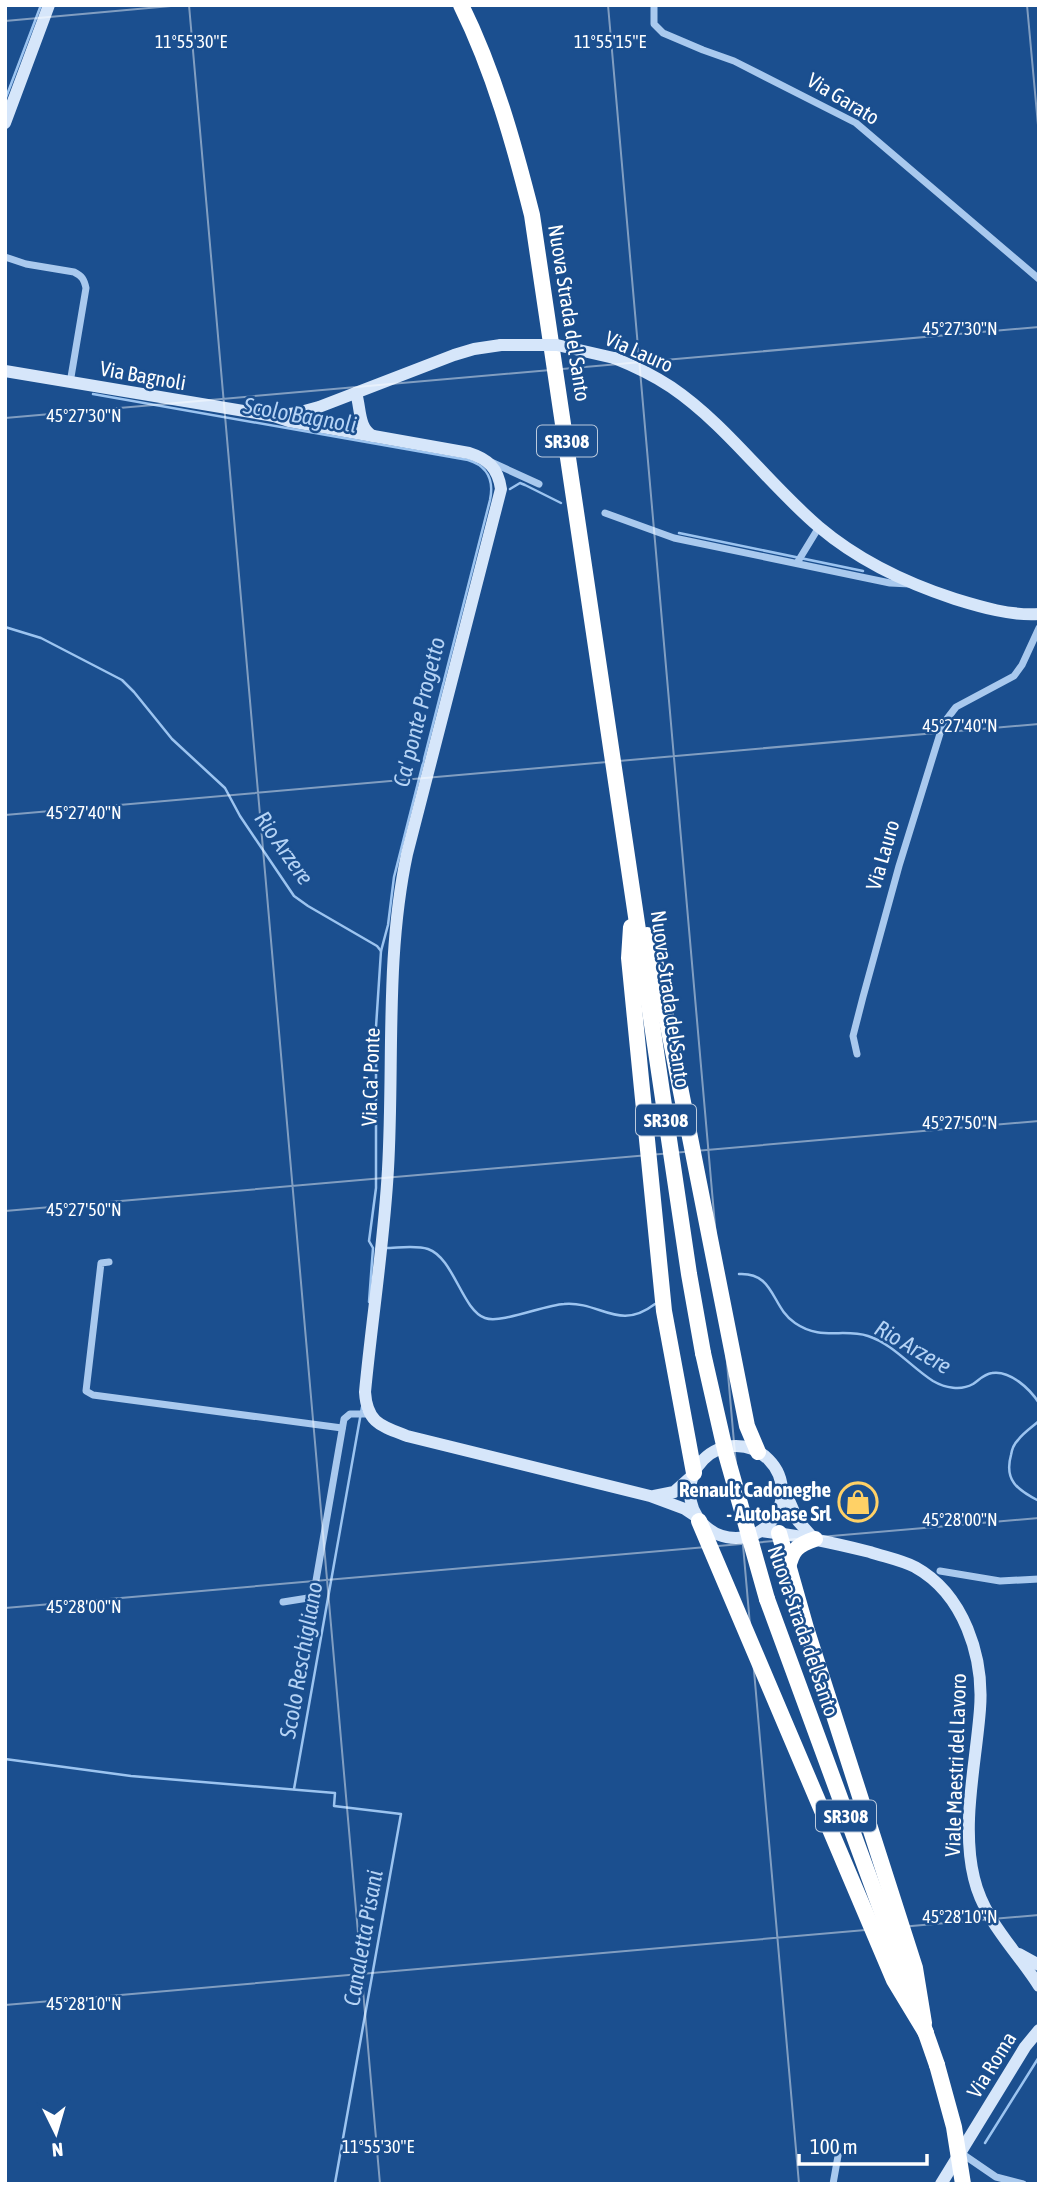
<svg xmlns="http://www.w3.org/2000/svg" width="1044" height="2189" font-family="'Asap Condensed',sans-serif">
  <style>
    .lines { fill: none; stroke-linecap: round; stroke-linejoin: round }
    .stream { stroke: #9cc4f0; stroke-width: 2.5 }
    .street { stroke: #a9c9ee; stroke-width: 7 }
    .secondary { stroke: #d6e6fa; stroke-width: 12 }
    .highway { stroke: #fff; stroke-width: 16 }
    .secondary-bridge { stroke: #d6e6fa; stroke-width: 12 }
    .highway-bridge { stroke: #fff; stroke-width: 16 }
    .ticks { fill: none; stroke: #fff; stroke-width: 2; stroke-opacity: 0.45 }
    .labels { text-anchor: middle; stroke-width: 5; stroke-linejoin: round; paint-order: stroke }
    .shield { fill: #1b4f8f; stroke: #bbcadd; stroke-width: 2 }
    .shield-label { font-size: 19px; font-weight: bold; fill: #fff }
    .street-label { font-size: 21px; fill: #fff; stroke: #1b4f8f }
    .poi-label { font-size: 21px; font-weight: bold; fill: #fff; stroke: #1b4f8f; text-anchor: end }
    .water-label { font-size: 23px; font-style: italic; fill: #b5d3f5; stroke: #1b4f8f }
    .ticks-label { font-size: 18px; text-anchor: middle; fill: #fff; stroke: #1b4f8f; stroke-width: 5; stroke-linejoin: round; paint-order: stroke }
  </style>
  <rect width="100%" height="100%" fill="#1b4f8f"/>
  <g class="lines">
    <g class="stream">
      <path d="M 5,100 L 41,5"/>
      <path d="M 93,394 L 468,460 C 488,466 494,481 490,500 L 394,877 L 388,925 L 381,951"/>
      <path d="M 510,489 L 520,483 L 525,485 L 561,503"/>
      <path d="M 679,533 L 863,571"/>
      <path d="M 5,627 L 41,638 L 122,680 L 134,692 L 172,739 L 225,788 L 240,816 L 294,896 L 308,906 L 377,946 L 381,951 L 376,1027 L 376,1188 L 369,1241 L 373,1248 L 369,1302"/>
      <path d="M 385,1248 C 398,1248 416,1245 428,1249 C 454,1258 462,1310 485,1318 C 501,1324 544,1305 564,1304 C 601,1301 618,1332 655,1304"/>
      <path d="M 739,1274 C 775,1272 771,1307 795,1323 C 821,1341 843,1328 868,1336 C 893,1344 911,1367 933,1381 C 945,1388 961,1391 973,1384 C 979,1380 984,1374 992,1373 C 1010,1370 1030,1389 1039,1403"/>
      <path d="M 1039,1421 C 1032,1427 1023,1433 1018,1440 C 1014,1444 1012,1449 1011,1455 C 1004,1480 1017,1490 1039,1501"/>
      <path d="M 5,1759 L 131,1776 L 335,1793 L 334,1806 L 401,1814 L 335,2183 L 338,2184"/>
      <path d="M 294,1789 L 362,1407"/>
      <path d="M 985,2143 L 1039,2057"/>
    </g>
    <g class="street">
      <path d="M 654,5 L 654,24 L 663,33 L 703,50 L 734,61 L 856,123 L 1039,279"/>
      <path d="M 5,257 L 26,264 L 74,272 C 82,276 84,279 86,288 L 70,383"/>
      <path d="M 491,462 L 539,484"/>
      <path d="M 605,513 L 674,538 L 890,583 L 910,584"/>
      <path d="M 797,563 L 819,527"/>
      <path d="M 857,1054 L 853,1036 L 863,997 L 899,866 L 943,724 L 956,707 L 1014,676 L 1022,665 L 1039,628"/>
      <path d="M 109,1262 L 101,1263 L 86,1391 L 93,1395 L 342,1428"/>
      <path d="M 940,1571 L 1000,1581 L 1039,1579"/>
      <path d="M 283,1602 L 308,1598 L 314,1592 L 344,1419 L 350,1414 L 369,1414"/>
      <path d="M 961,2153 L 996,2177 L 1023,2184"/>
      <path d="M 833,2184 L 838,2156"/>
    </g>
    <g class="secondary">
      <path d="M 5,123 L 49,5"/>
      <path d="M 614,358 C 634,366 653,375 671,387 C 727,425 767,483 819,527 C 858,560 906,583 955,599 C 981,607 1011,616 1039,614"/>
      <path d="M 5,371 L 274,416 L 297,413 L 319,407 L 454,355 L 474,349 L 501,345"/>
      <path d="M 356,393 C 361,409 358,428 373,436"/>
      <path d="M 274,416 L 289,421 L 469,453 C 488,459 498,468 501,489 L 407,854 C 385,957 394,1064 388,1169 C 384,1243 372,1318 365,1392 C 367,1423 381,1426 407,1436 L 650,1496 L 685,1509 L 697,1517"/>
      <circle cx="736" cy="1492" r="46"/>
      <path d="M 784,1489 L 798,1521 L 814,1539"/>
      <path d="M 654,1496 L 674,1492 L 692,1476"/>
      <path d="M 761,1531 C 798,1535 834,1543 870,1552 C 885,1557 901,1560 915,1567 C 964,1594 984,1657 980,1709 C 976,1763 961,1825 974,1878 C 984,1921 1017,1951 1039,1986"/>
      <path d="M 1019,1954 L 1039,1965"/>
      <path d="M 941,2184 L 1025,2047 L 1039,2030"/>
    </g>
    <g class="highway">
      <path d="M 461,5 C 494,72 514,144 532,215 L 689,1274 L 703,1353"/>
      <path d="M 631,927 L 629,958 L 664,1311 L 694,1473"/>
      <path d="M 647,935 L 654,955 L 747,1426 L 758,1452"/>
      <path d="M 699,1521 L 894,1980 L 926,2033"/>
      <path d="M 779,1533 L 806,1628 L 915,1968 L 924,2023"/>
      <path d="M 788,1568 C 792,1550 797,1545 815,1539"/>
      <path d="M 767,1599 L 912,1994"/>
      <path d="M 923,2025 L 937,2065"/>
    </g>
    <path class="secondary-bridge" d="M 501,345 L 557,345 L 614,358"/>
    <g class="highway-bridge">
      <path d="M 703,1353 L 726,1454 L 767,1599"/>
      <path d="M 937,2065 L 954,2127 L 963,2184"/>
    </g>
  </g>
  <path class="ticks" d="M 189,5 L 380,2184M 608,5 L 799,2184M 1027,5 L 1039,136M 5,21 L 182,5M 5,418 L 1039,327M 5,815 L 1039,724M 5,1211 L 1039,1121M 5,1608 L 1039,1518M 5,2005 L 1039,1915"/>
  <defs>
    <g id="shop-ring" transform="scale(2.0125)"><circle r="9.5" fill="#1b4f8f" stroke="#ffd166" stroke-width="1.5"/><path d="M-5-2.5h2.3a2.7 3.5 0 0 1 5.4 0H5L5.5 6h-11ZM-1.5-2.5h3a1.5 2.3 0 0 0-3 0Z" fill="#ffd166"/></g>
  </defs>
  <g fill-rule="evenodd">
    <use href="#shop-ring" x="858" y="1502"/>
  </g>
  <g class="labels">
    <g class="shield">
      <rect x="537" y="425.5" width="60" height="31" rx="5"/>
      <rect x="636" y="1104.5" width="60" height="31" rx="5"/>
      <rect x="816" y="1800.5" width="60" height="31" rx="5"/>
    </g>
    <g class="shield-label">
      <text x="567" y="448">SR308</text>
      <text x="666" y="1127">SR308</text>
      <text x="846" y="1823">SR308</text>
    </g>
    <g class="street-label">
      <text transform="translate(843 99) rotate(31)" y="7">Via Garato</text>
      <text transform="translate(569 313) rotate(81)" y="7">Nuova Strada del Santo</text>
      <text transform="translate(639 352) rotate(24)" y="7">Via Lauro</text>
      <text transform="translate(143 376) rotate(10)" y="7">Via Bagnoli</text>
      <text transform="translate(883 855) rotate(-74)" y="7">Via Lauro</text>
      <text transform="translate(670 999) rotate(82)" y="7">Nuova Strada del Santo</text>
      <text transform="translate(371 1077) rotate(-88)" y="7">Via Ca' Ponte</text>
      <text transform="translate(803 1631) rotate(71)" y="7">Nuova Strada del Santo</text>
      <text transform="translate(956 1765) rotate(-88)" y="7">Viale Maestri del Lavoro</text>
      <text transform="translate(992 2065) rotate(-58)" y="7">Via Roma</text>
    </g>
    <g class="poi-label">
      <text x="831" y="1497">Renault Cadoneghe<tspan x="831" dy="24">- Autobase Srl</tspan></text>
    </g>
    <g class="water-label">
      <text transform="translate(300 415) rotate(10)" y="8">Scolo Bagnoli</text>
      <text transform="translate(419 712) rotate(-76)" y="8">Ca' ponte Progetto</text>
      <text transform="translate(284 848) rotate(55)" y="8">Rio Arzere</text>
      <text transform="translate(913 1347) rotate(30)" y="8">Rio Arzere</text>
      <text transform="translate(301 1660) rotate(-80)" y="8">Scolo Reschigliano</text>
      <text transform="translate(363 1938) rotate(-80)" y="8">Canaletta Pisani</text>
    </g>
  </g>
  <g class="ticks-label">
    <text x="191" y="48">11°55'30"E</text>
    <text x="610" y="48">11°55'15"E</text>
    <text x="960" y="335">45°27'30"N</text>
    <text x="84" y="422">45°27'30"N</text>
    <text x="960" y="732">45°27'40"N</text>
    <text x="84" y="819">45°27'40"N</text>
    <text x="960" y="1129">45°27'50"N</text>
    <text x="84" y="1216">45°27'50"N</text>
    <text x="960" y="1526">45°28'00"N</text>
    <text x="84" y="1613">45°28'00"N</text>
    <text x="960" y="1923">45°28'10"N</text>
    <text x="84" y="2010">45°28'10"N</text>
    <text x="378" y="2153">11°55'30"E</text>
  </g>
  <rect width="1044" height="2189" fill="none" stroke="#ffffff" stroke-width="14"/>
  <g transform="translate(56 2133) rotate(175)" stroke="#1b4f8f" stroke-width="5" paint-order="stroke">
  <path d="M0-5L12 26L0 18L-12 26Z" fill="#ffffff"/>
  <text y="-10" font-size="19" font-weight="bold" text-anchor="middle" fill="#ffffff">N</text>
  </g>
  <path d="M799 2154v10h128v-10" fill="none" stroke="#ffffff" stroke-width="3.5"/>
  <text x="810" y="2154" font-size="21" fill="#ffffff" stroke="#1b4f8f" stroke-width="5" paint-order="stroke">100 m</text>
</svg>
